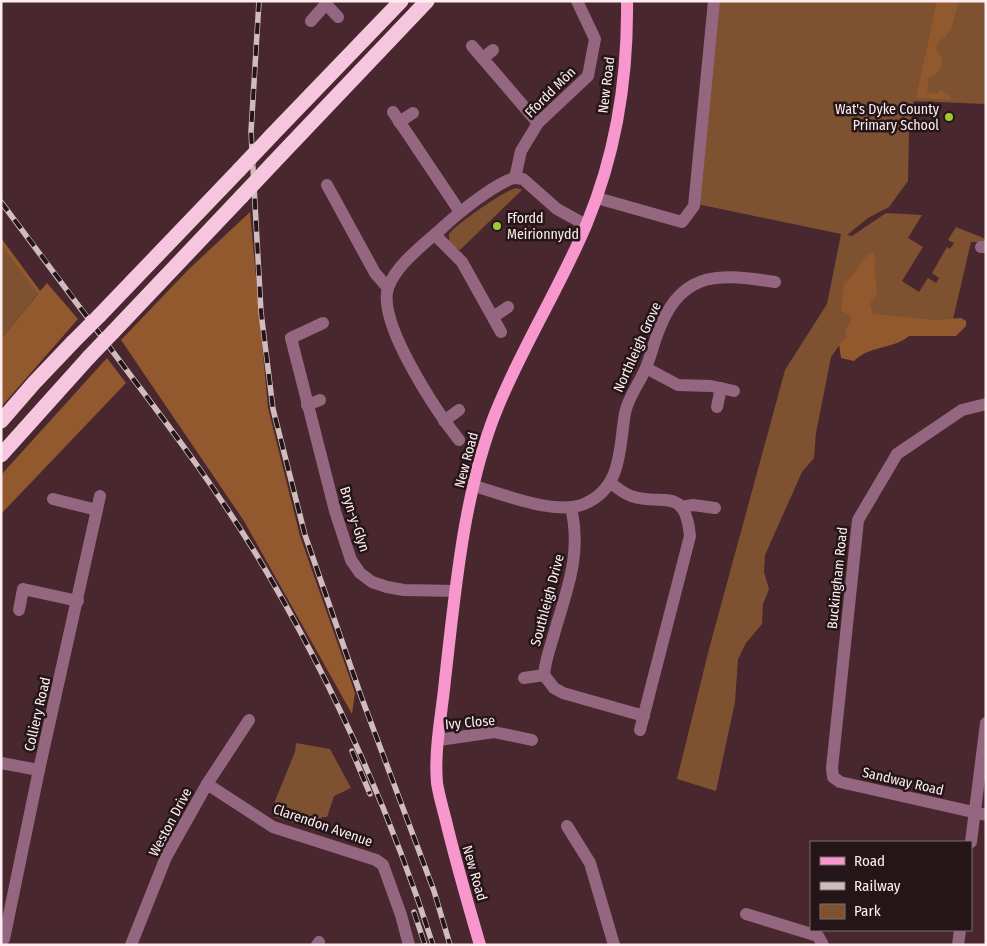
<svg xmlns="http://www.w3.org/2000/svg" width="987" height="946" font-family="'Fira Sans Condensed',sans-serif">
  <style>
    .green { fill: #7e5130 }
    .forest { fill: #92582e }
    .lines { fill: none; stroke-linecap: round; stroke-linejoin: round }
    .minor { stroke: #956680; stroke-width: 12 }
    .major { stroke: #f797cd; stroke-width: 12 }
    .highway { stroke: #f5c6de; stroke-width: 15 }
    .rail-casing { stroke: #d1bbbe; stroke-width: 5.5 }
    .rail { stroke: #241618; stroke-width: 4; stroke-dasharray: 11; stroke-linecap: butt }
    .highway-bridge { stroke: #f5c6de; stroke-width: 15 }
    .poi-dot { fill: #9eca2e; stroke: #241618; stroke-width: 2 }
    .labels { text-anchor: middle; stroke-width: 5; stroke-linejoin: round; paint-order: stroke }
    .street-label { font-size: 14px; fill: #ffedef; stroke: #241618 }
    .poi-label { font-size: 14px; fill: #ffedef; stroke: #241618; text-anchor: end }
  </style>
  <rect width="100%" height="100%" fill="#48282e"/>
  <g class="green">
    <path d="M 715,1 L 986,1 L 986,104 L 914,101 L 909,132 L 908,181 L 889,207 L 868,218 L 847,235 L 852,236 L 886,213 L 922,215 L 908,238 L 923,247 L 902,281 L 919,292 L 928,278 L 936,283 L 939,278 L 932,273 L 947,247 L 950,249 L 954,243 L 948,240 L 956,227 L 986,239 L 986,242 L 971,242 L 951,328 L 856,333 L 838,347 L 831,357 L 816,433 L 814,458 L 802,472 L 765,555 L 764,572 L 769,589 L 763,604 L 762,624 L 746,643 L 738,659 L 735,702 L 716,791 L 677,779 L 709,649 L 785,370 L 827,304 L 841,234 L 697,204 Z"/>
    <path d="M 517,188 L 522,190 L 460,250 L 449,244 L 449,234 C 456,224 506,189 517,188 Z"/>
    <path d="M 1,238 L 40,291 L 1,339 Z"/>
    <path d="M 296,743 L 330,749 L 351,788 L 334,796 L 327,817 L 322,817 L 316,830 L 275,817 L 275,801 L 295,752 Z"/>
  </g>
  <g class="forest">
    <path d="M 937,1 L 959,1 C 953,17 955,33 938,42 L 936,51 L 942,57 C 942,66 940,71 933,77 L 929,77 L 927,92 L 938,94 L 939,90 L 949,95 L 952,100 L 916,98 Z"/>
    <path d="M 250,212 L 268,408 L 300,536 L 355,693 L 352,714 L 244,521 L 121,340 L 189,269 Z"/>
    <path d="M 1,238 L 40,291 L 47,283 L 78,319 L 1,407 L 1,339 L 38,294 L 1,244 Z"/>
    <path d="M 872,252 L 876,257 C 872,270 877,281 877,294 L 870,304 L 873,314 L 935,320 L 961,318 L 966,321 L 966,326 L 956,336 L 909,336 C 892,350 870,345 854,361 L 841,358 L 839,344 L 847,337 L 845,329 L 850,323 L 851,316 L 841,310 L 844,283 C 857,275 859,259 872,252 Z"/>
    <path d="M 107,358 L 126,383 L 1,514 L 1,475 Z"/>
  </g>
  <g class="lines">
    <g class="minor">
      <path d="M 326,1 L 326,4 L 338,17"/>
      <path d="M 577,1 L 595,39 L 588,76 L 538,123 L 521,151 L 515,178 L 523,179 L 557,209 L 586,225"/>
      <path d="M 311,21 L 326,4"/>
      <path d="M 472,46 L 538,123"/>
      <path d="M 483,58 L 493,50"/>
      <path d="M 393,112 L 460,212"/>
      <path d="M 399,122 L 413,113"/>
      <path d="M 327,185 L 375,273 L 388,288"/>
      <path d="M 597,198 L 682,222 L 694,206 L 714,1"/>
      <path d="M 435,235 L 462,262 L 501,332"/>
      <path d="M 981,247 L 986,247"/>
      <path d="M 493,317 L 508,307"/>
      <path d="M 323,323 L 291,338 L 335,511 L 351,560 L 360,573 L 372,582 L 387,587 L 404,590 L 455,591"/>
      <path d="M 646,368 L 678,385 L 711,386 L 734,391"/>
      <path d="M 986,404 L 962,410 L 897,454 L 858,520 L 832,768 L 833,777 L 840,782 L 986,815"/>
      <path d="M 307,405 L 320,400"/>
      <path d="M 717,407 L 721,388"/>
      <path d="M 444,421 L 459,410"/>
      <path d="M 459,440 C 437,412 377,323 388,288 C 396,265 423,245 441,229 C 456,215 496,182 515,178"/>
      <path d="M 611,483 C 617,488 623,493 631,496 C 662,507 685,484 690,536 L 640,730"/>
      <path d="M 474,486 C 503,494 555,516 584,504 C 623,488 619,447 625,413 C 629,394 641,382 647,365 C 652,352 655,338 661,325 C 684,269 723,274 775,282"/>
      <path d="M 53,499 L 97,510"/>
      <path d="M 681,507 L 693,505 L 715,508"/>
      <path d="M 19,610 L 23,589 L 78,601"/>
      <path d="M 544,675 C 545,661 550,648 554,634 C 567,589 582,555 571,507"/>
      <path d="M 524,678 L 544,675 L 554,688 L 563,693 L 644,716"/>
      <path d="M 439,740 L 494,732 L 532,740"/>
      <path d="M 1,763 L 39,770"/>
      <path d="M 207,784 L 273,827 L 376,860 L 383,865 L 401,915 L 409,945"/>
      <path d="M 567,826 L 590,863 L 614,945"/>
      <path d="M 971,842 L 986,723"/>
      <path d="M 746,914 L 818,936 L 823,945"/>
      <path d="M 4,939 L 39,770 L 100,496"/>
      <path d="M 131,945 L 166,857 L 207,784 L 249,720"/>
      <path d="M 317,945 L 319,942"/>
      <path d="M 958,945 L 960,930"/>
    </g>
    <path class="major" d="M 480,945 C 468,904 456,863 446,821 C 443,809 439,796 437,783 C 434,749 442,713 445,680 C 455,593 463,496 495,414 C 521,348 560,288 587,223 C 616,153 628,76 627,1"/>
    <g class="highway">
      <path d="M 272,135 L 401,1"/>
      <path d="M 273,163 L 427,1"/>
      <path d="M 99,316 L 239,170"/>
      <path d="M 113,332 L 242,196"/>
      <path d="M 1,421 L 34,383 L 73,342"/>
      <path d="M 1,455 L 89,357"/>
    </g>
    <g class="rail-casing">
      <g id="rail">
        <path d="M 259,1 L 251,132 L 261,312 L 273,409 L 305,535 L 361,696 L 434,891 L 450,945"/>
        <path d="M 1,202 C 45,260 88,318 131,376 C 175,434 218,492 256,554 C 330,677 389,808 433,945"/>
        <path d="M 352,751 L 370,794"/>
        <path d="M 414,912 L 425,945"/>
      </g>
    </g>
    <use href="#rail" class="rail"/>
    <g class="highway-bridge">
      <path d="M 239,170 L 272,135"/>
      <path d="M 242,196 L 273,163"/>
      <path d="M 73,342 L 99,316"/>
      <path d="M 89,357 L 113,332"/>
    </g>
  </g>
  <g class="poi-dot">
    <circle cx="949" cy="117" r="5"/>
    <circle cx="497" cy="226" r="5"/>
  </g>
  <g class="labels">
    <g class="street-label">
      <text transform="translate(606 85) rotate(-83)" y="5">New Road</text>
      <text transform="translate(550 92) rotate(-45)" y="5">Ffordd Môn</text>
      <text transform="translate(637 347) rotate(-66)" y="5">Northleigh Grove</text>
      <text transform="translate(466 460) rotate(-75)" y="5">New Road</text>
      <text transform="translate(355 519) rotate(72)" y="5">Bryn-y-Glyn</text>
      <text transform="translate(837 578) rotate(-84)" y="5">Buckingham Road</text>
      <text transform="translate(547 600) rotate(-75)" y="5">Southleigh Drive</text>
      <text transform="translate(37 714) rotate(-77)" y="5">Colliery Road</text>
      <text transform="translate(470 722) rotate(-5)" y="5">Ivy Close</text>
      <text transform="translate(903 781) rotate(13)" y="5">Sandway Road</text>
      <text transform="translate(170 822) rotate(-62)" y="5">Weston Drive</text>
      <text transform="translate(323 825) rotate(19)" y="5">Clarendon Avenue</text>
      <text transform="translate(475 873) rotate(74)" y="5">New Road</text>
    </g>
    <g class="poi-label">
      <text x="939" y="114">Wat's Dyke County<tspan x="939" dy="16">Primary School</tspan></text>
      <text x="507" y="223" text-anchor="start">Ffordd<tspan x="507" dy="16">Meirionnydd</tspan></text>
    </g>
  </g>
  <rect width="987" height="946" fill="none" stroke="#ffedef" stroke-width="5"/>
  <rect x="810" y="841" width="162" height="90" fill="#241618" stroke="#7c6c6e"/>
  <rect x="820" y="857" width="25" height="8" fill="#f797cd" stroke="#7c6c6e"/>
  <text x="854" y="866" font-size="15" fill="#ffedef">Road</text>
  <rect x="820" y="882" width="25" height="8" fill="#d1bbbe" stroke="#7c6c6e"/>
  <text x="854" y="891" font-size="15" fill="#ffedef">Railway</text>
  <rect x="820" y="904" width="25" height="15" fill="#7e5130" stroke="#7c6c6e"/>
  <text x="854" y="916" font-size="15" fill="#ffedef">Park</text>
</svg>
